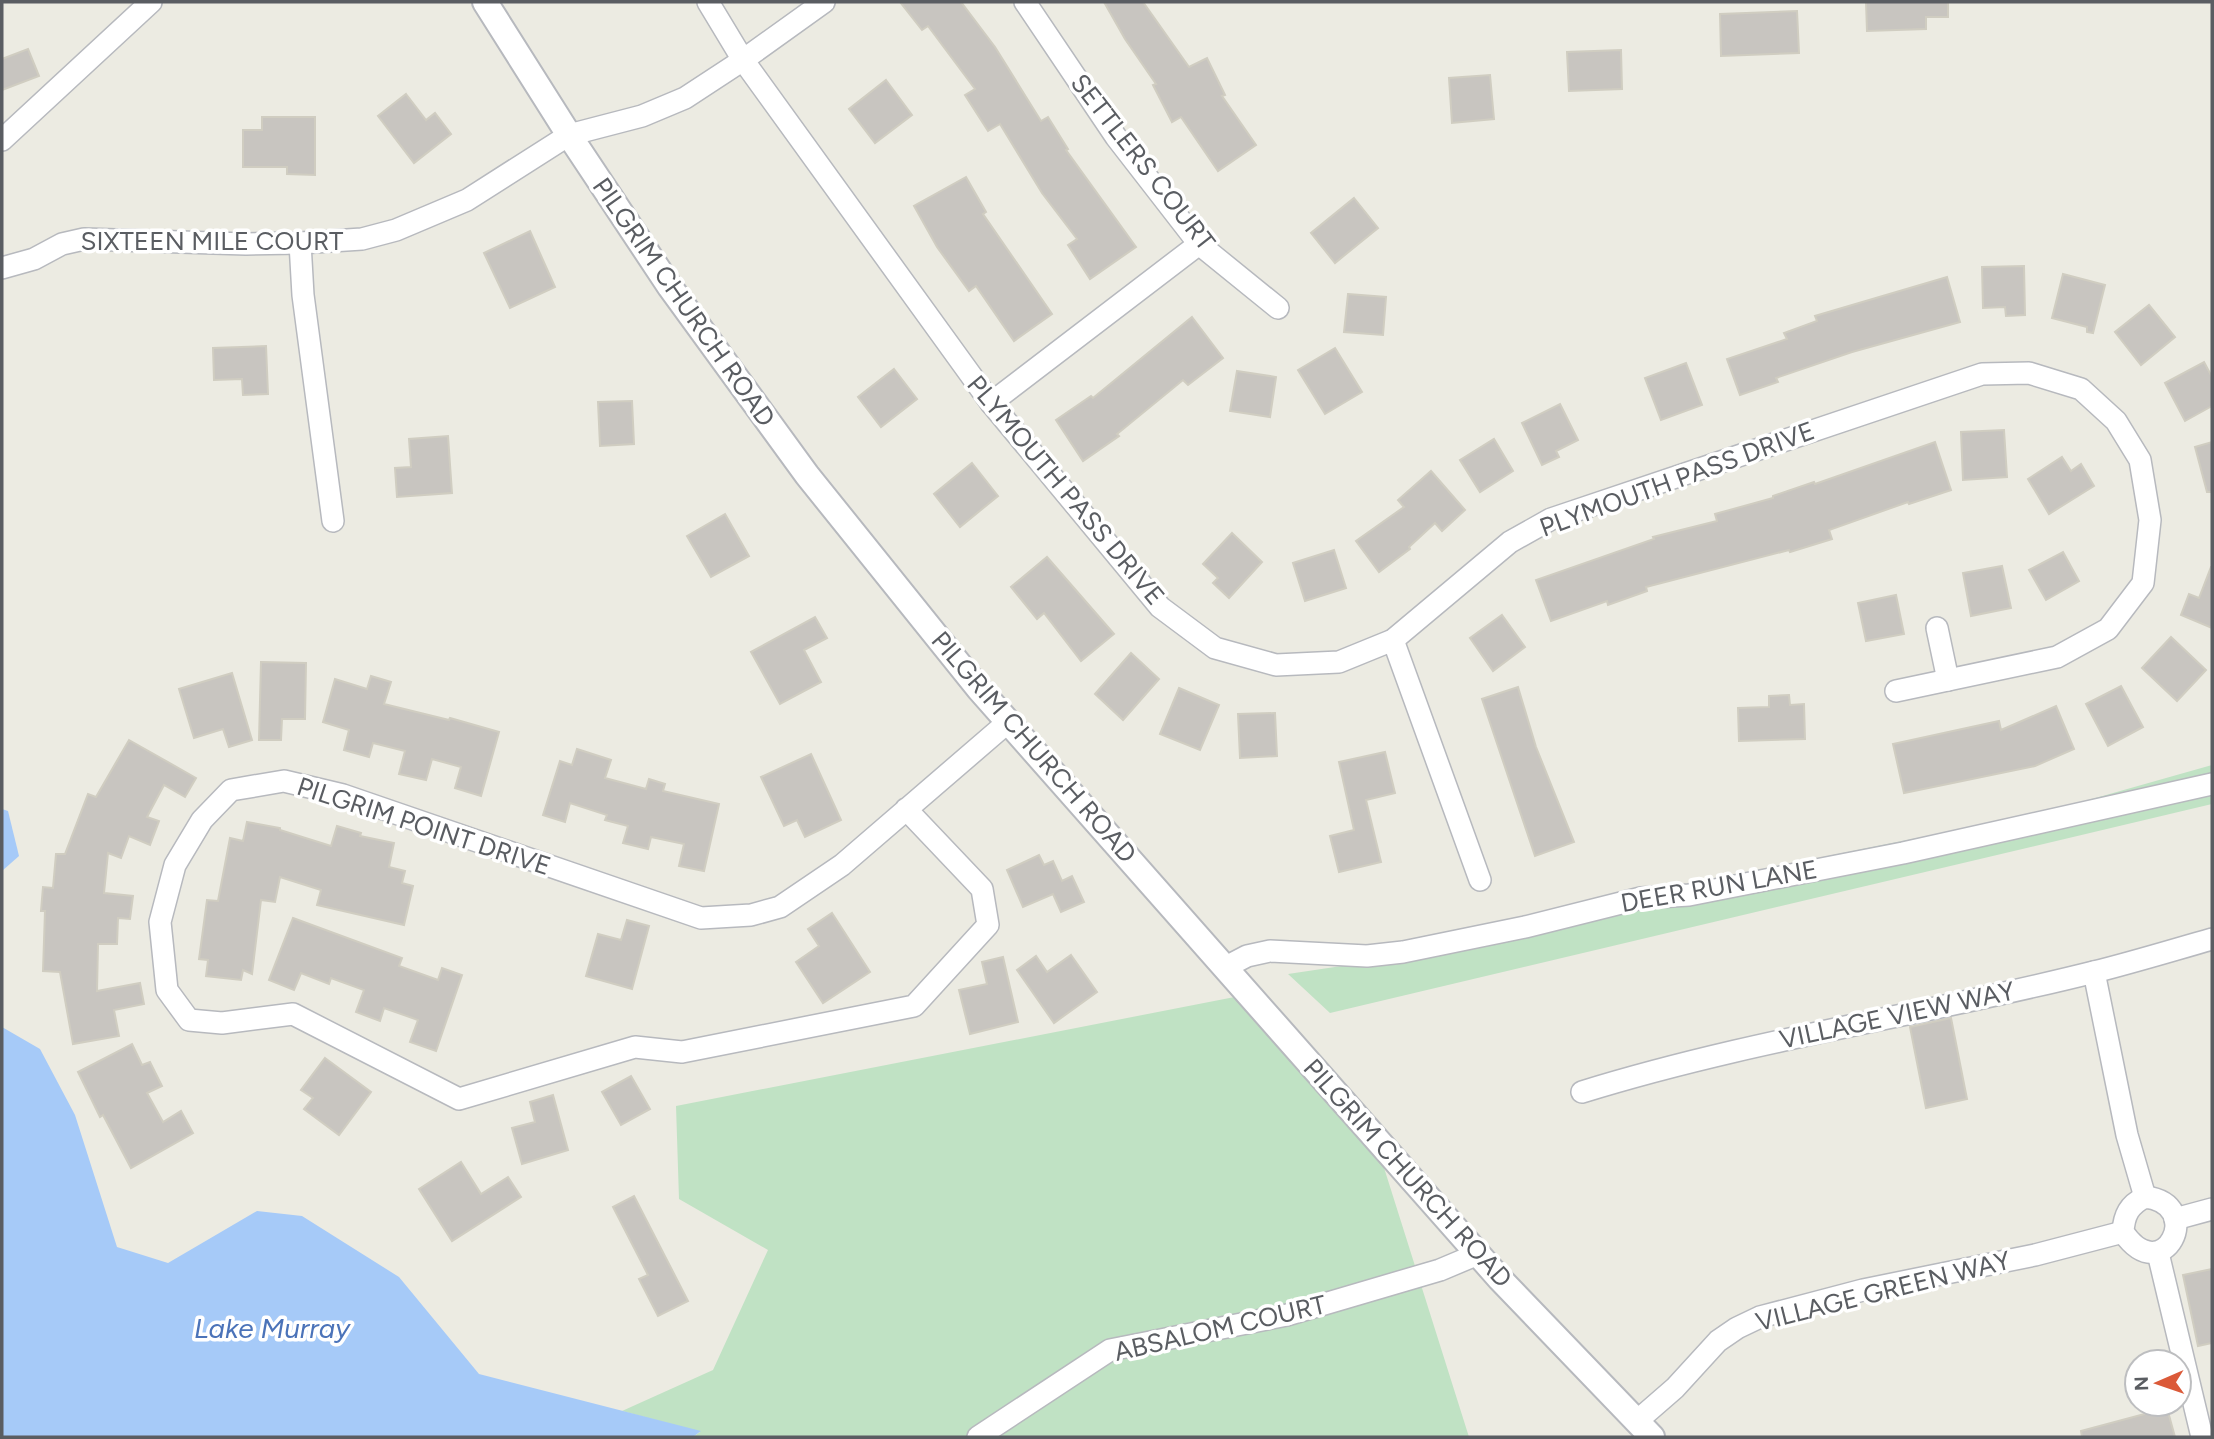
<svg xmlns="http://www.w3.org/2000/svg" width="2214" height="1439" font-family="Figtree,sans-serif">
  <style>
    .green { fill: #c0e2c4 }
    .water { fill: #a6caf8 }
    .building { fill: #c8c5c0; stroke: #d0cdc1; stroke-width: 2 }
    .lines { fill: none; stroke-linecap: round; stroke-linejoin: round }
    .minor-casing { stroke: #b7b9be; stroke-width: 24 }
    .tertiary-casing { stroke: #b7b9be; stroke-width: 28 }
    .minor { stroke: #fff; stroke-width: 21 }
    .tertiary { stroke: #fff; stroke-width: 24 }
    .labels { text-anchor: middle; stroke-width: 7; stroke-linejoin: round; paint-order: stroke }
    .street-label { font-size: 26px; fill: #5a5d62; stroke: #fff }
    .water-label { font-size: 28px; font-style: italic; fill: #4b73b9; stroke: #fff }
  </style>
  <rect width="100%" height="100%" fill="#ecebe2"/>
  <g class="green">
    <path d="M 2212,765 L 2212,804 L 1330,1013 L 1288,974 L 1489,944 L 1703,881 L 2046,812 Z"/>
    <path d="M 1250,994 L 1374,1136 L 1469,1437 L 693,1437 L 700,1432 L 622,1411 L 713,1370 L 768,1250 L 679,1199 L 676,1106 Z"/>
  </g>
  <g class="water">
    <path d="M 2,809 L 8,811 L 19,856 L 2,871 Z"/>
    <path d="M 2,1027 L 40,1049 L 75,1115 L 117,1247 L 168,1263 L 257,1211 L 302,1216 L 399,1277 L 479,1374 L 701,1431 L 693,1437 L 2,1437 Z"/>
  </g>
  <g class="building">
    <path d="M 900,2 L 961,2 L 995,47 L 1041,121 L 1048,117 L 1068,149 L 1066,150 L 1136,247 L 1090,279 L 1068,245 L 1077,239 L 1042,193 L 1000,124 L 988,131 L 965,95 L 975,89 L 928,26 L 922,30 Z"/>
    <path d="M 1104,2 L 1143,2 L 1189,67 L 1207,58 L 1225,95 L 1222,96 L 1256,145 L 1218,171 L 1181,117 L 1172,122 L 1153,85 L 1156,84 L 1125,39 Z"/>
    <path d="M 1866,2 L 1948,2 L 1948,17 L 1926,17 L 1926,29 L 1867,31 Z"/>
    <path d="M 1797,11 L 1799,53 L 1721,56 L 1720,14 Z"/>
    <path d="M 28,49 L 39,76 L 2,90 L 2,59 Z"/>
    <path d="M 1621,50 L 1622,89 L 1569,91 L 1567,52 Z"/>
    <path d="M 1490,75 L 1494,119 L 1452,123 L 1449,78 Z"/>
    <path d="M 886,80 L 912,115 L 875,143 L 849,109 Z"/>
    <path d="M 406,94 L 426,120 L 435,113 L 451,134 L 414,163 L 378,116 Z"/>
    <path d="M 262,117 L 315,117 L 315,175 L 287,174 L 287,167 L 243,167 L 243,130 L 262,130 Z"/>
    <path d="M 966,177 L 986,212 L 983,214 L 1052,314 L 1014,341 L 976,286 L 969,291 L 937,247 L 914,206 Z"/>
    <path d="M 1354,198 L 1378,228 L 1335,263 L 1311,233 Z"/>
    <path d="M 530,231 L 555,287 L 510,308 L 484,253 Z"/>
    <path d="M 2024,266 L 2025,315 L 2006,316 L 2005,307 L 1983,308 L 1982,267 Z"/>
    <path d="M 2063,274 L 2105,285 L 2093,333 L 2087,332 L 2087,327 L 2052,318 Z"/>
    <path d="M 1947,277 L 1960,322 L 1852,352 L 1776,378 L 1778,382 L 1740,395 L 1727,359 L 1787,339 L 1784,333 L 1817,321 L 1815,316 Z"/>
    <path d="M 1348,294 L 1386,297 L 1383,335 L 1344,332 Z"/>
    <path d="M 2149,305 L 2175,337 L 2141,365 L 2115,332 Z"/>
    <path d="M 1192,317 L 1223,358 L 1188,385 L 1183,380 L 1117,434 L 1119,436 L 1083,461 L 1056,420 L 1091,396 L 1093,398 Z"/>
    <path d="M 266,346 L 268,394 L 243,395 L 242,379 L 214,380 L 213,348 Z"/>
    <path d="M 1335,348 L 1362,392 L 1325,414 L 1298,370 Z"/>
    <path d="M 2204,362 L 2212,377 L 2212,406 L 2185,421 L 2165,383 Z"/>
    <path d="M 1686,363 L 1702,405 L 1661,420 L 1645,378 Z"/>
    <path d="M 894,369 L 917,399 L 881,427 L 858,397 Z"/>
    <path d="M 1237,371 L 1276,377 L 1270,417 L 1230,411 Z"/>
    <path d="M 632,401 L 634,444 L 600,446 L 598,402 Z"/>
    <path d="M 1560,404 L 1578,440 L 1556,451 L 1559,457 L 1542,465 L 1522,423 Z"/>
    <path d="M 2004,430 L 2007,477 L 1963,480 L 1961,432 Z"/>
    <path d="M 448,436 L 452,493 L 397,497 L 395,468 L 411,467 L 409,439 Z"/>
    <path d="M 1494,439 L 1513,471 L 1480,492 L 1460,460 Z"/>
    <path d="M 1935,442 L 1951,490 L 1909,504 L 1908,502 L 1829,530 L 1832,539 L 1790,552 L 1789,550 L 1646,587 L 1647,591 L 1608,605 L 1607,601 L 1551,621 L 1536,580 L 1654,539 L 1653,537 L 1717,521 L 1715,514 L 1773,498 L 1773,496 L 1814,482 L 1815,484 Z"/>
    <path d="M 2212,442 L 2212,492 L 2207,492 L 2195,447 Z"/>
    <path d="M 2062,457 L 2071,471 L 2081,464 L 2094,486 L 2049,514 L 2028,479 Z"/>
    <path d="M 972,463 L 998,496 L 960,527 L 934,494 Z"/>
    <path d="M 1431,471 L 1465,510 L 1442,531 L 1435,523 L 1409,547 L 1410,549 L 1379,572 L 1356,541 L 1404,507 L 1398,500 Z"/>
    <path d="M 725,514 L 749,556 L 711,577 L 687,536 Z"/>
    <path d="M 1232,533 L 1262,562 L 1229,598 L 1213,583 L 1218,578 L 1203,564 Z"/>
    <path d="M 1334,550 L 1346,588 L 1305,601 L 1293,563 Z"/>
    <path d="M 2063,552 L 2079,581 L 2046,600 L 2029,570 Z"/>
    <path d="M 1047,557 L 1114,634 L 1081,661 L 1044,613 L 1037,619 L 1011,587 Z"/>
    <path d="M 2002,566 L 2011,608 L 1971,616 L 1963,573 Z"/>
    <path d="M 2211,567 L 2212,567 L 2212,628 L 2181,615 L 2189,594 L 2199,598 Z"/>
    <path d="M 1896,595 L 1904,634 L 1866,641 L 1858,603 Z"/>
    <path d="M 1502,615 L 1525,647 L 1493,671 L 1470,638 Z"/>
    <path d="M 815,617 L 827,638 L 804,650 L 821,682 L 780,704 L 751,652 Z"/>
    <path d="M 2171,637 L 2206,670 L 2177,701 L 2142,668 Z"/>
    <path d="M 1131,653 L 1159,679 L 1123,720 L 1095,694 Z"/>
    <path d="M 261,662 L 306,663 L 305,719 L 282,719 L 281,740 L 259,740 Z"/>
    <path d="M 232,673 L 252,740 L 229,747 L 223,729 L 194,738 L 179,689 Z"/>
    <path d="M 371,676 L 391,682 L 384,704 L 449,720 L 450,718 L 499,732 L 481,796 L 455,788 L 461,767 L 432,759 L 426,780 L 399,774 L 405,751 L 373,743 L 369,757 L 344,750 L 349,730 L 323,722 L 335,679 L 367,689 Z"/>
    <path d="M 2121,686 L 2143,727 L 2108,746 L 2086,704 Z"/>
    <path d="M 1518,687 L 1536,747 L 1574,842 L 1535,856 L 1482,699 Z"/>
    <path d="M 1179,688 L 1219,705 L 1200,750 L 1160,734 Z"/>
    <path d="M 1789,695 L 1790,705 L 1804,704 L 1805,739 L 1739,741 L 1738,708 L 1769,707 L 1769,696 Z"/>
    <path d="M 2056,706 L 2074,749 L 2035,766 L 1904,793 L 1893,744 L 1999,721 L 2001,730 Z"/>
    <path d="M 1275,713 L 1277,756 L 1240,758 L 1238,714 Z"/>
    <path d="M 129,740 L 196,778 L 185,797 L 164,785 L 147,817 L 159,821 L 150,845 L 129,836 L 121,858 L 108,853 L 104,893 L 133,896 L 130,919 L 118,918 L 117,944 L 98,944 L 97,991 L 140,983 L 144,1004 L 114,1010 L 119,1036 L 73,1044 L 60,972 L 43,971 L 45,911 L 41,911 L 43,887 L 53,888 L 56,854 L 65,854 L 88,794 L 96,797 Z"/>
    <path d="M 577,749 L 611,760 L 605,778 L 646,789 L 649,779 L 665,784 L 663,791 L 719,804 L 704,871 L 679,866 L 684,844 L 651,837 L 648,849 L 623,843 L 628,826 L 605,820 L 607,815 L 570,803 L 565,822 L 543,815 L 560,761 L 572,765 Z"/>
    <path d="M 1385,752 L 1395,793 L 1366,800 L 1381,862 L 1339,872 L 1330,836 L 1354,830 L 1339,762 Z"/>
    <path d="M 811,754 L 841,820 L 805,837 L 797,820 L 784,826 L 761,777 Z"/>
    <path d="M 247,822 L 280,828 L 280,830 L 331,846 L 337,826 L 361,833 L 360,836 L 394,843 L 389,867 L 405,871 L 402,883 L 413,886 L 404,925 L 317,905 L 321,890 L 280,877 L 275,902 L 261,900 L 252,974 L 243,970 L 241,980 L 206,976 L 208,960 L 199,959 L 207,900 L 218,901 L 230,838 L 243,841 Z"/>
    <path d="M 1039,855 L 1044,865 L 1053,861 L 1062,881 L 1072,876 L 1084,902 L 1061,912 L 1053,894 L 1023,907 L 1007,870 Z"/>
    <path d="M 832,913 L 870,972 L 823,1003 L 796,962 L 819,946 L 808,929 Z"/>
    <path d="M 293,918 L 402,958 L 399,966 L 438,980 L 442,968 L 462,975 L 436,1051 L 410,1042 L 418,1020 L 384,1008 L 380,1021 L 356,1012 L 364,990 L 331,978 L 329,984 L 301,973 L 294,990 L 269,980 Z"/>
    <path d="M 627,920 L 649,926 L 632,989 L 586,976 L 598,934 L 621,940 Z"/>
    <path d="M 1071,955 L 1097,992 L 1054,1023 L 1017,970 L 1036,956 L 1047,972 Z"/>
    <path d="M 1003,957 L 1018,1022 L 970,1034 L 959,990 L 987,984 L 982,962 Z"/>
    <path d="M 1951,1018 L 1967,1099 L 1926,1108 L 1910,1027 Z"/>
    <path d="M 132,1044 L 142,1065 L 150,1062 L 162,1086 L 147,1093 L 163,1122 L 181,1111 L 193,1133 L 131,1168 L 103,1115 L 100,1117 L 78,1072 Z"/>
    <path d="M 325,1058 L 371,1092 L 339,1135 L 304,1109 L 313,1098 L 301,1090 Z"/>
    <path d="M 631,1076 L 650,1109 L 621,1125 L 602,1092 Z"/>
    <path d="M 553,1095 L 568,1150 L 522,1164 L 512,1128 L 535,1122 L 530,1102 Z"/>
    <path d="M 461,1162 L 481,1194 L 508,1177 L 521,1197 L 452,1241 L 419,1189 Z"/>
    <path d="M 634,1196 L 688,1301 L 658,1316 L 639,1279 L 648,1275 L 613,1207 Z"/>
    <path d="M 2212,1269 L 2212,1343 L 2198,1346 L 2183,1275 Z"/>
    <path d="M 2167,1408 L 2175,1437 L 2082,1437 L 2081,1431 Z"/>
  </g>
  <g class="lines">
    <g class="minor-casing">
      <g id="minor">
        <path d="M 708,2 L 743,60 L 991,403 L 1160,607 L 1215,648 L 1276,665 L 1339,662 L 1393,640 L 1510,542 L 1551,519 L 1982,374 L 2029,373 L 2081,389 L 2116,421 L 2140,460 L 2150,520 L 2143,583 L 2108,629 L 2057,657 L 1896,691"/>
        <path d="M 1025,2 L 1116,137 L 1199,244 L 1278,308"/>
        <path d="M 2,140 L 151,2"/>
        <path d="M 300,243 L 303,295 L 333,521"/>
        <path d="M 2,268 L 34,259 L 62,244 L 84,239 L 246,244 L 300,243 L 362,239 L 396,230 L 467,200 L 569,135 L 642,116 L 685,98 L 743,60 L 824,2"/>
        <path d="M 991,403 L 1199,244"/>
        <path d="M 1937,628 L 1948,680"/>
        <path d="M 1393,640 L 1480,880"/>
        <path d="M 906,809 L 982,889 L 988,925 L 914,1006 L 682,1052 L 635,1047 L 459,1099 L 293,1014 L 222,1023 L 189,1020 L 167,990 L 160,922 L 175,865 L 202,820 L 231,790 L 284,781 L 343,795 L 701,918 L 751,915 L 780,907 L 842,865 L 1008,722"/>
        <path d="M 1226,967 L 1247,956 L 1270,951 L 1367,956 L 1403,952 L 1525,927 L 1641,898 L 1689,895 L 1903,853 L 2212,784"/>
        <path d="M 2094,972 L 2127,1135 L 2145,1197"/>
        <path d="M 1582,1092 C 1750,1040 1924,1015 2094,972 C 2134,962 2173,950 2212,939"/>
        <path d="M 2145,1197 C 2207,1204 2163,1291 2123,1232 C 2124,1215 2129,1205 2145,1197 Z"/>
        <path d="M 2175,1219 L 2212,1209"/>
        <path d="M 2158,1253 L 2202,1437"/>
        <path d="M 1637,1421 L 1675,1388 L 1718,1341 L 1737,1328 L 1760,1317 L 1863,1290 L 2035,1255 L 2123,1232"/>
        <path d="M 978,1437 L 1110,1350 L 1287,1315 L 1440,1270 L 1478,1254"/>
      </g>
    </g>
    <g class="tertiary-casing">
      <path id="tertiary" d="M 485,2 L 569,135 L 670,287 L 807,475 L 979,689 L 1500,1279 L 1652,1437"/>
    </g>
    <use href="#minor" class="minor"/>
    <use href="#tertiary" class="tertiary"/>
  </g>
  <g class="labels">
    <g class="street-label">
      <text transform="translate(1143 162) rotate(52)" y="9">SETTLERS COURT</text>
      <text x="212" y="250">SIXTEEN MILE COURT</text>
      <text transform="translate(684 302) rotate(55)" y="9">PILGRIM CHURCH ROAD</text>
      <text transform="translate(1677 479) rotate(-20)" y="9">PLYMOUTH PASS DRIVE</text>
      <text transform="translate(1066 490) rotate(50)" y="9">PLYMOUTH PASS DRIVE</text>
      <text transform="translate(1034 747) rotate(49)" y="9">PILGRIM CHURCH ROAD</text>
      <text transform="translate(424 826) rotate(18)" y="9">PILGRIM POINT DRIVE</text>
      <text transform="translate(1719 886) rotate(-10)" y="9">DEER RUN LANE</text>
      <text transform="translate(1897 1015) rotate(-12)" y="9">VILLAGE VIEW WAY</text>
      <text transform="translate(1408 1173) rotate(48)" y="9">PILGRIM CHURCH ROAD</text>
      <text transform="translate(1883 1291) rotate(-14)" y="9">VILLAGE GREEN WAY</text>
      <text transform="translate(1220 1328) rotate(-13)" y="9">ABSALOM COURT</text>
    </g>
    <g class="water-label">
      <text x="272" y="1338">Lake Murray</text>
    </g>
  </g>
  <rect width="2214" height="1439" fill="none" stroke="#5a5d62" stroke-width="7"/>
  <g transform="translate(2158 1383) rotate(268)"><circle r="33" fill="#ffffff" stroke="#bdbec0" stroke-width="2"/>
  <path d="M0-5L12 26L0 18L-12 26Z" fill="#db5a39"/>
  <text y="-10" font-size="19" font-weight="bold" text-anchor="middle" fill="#5a5d62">N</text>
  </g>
</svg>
